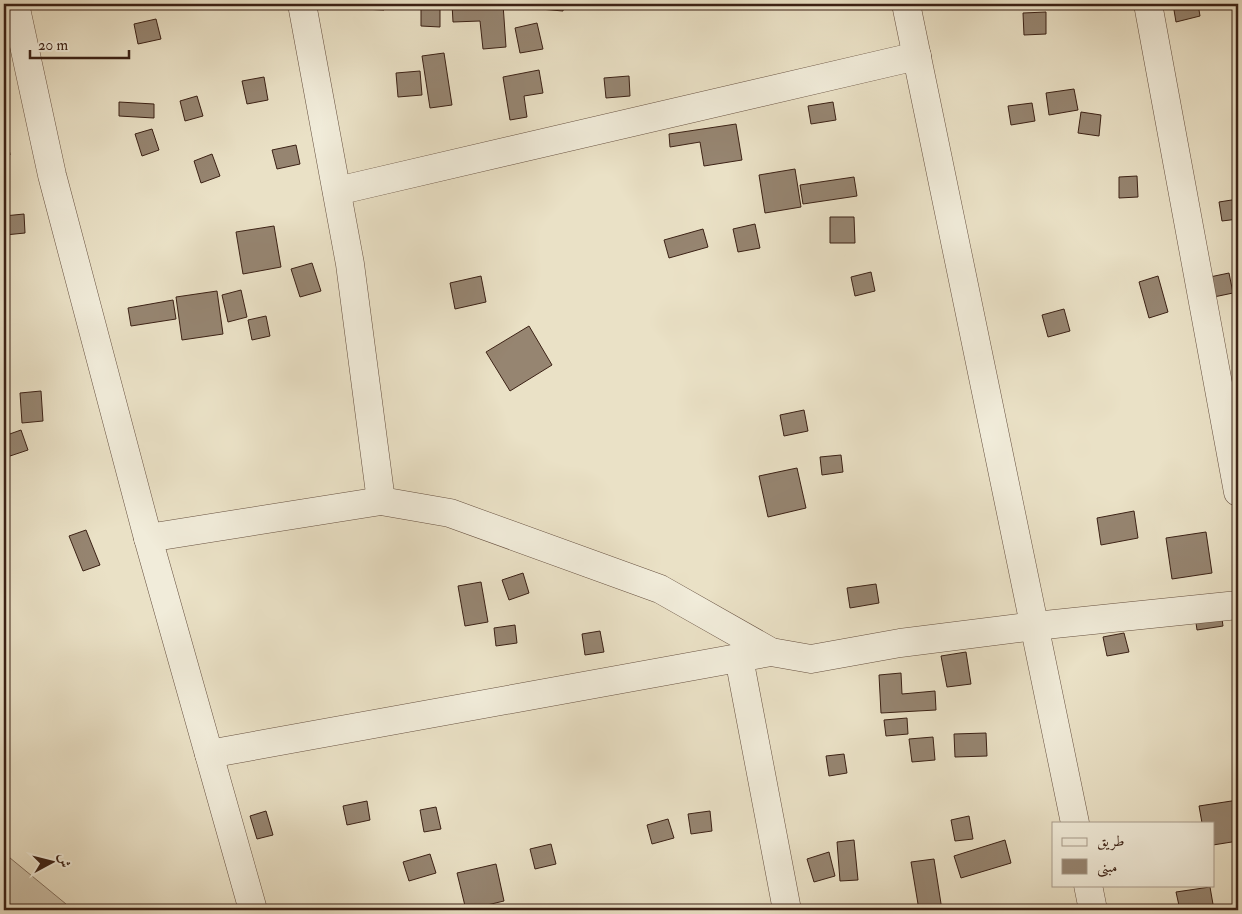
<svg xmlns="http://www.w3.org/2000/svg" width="1242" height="914" font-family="'IM FELL Double Pica',Amiri,serif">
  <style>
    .green { fill: #ccc0a8; stroke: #84705e }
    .building { fill: #968571; stroke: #3b2115 }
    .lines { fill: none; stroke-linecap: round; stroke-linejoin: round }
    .street-casing { stroke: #675141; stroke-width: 29 }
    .street { stroke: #f1ecda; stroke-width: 28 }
  </style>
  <rect width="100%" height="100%" fill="#eae1c6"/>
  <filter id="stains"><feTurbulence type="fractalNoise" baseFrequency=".004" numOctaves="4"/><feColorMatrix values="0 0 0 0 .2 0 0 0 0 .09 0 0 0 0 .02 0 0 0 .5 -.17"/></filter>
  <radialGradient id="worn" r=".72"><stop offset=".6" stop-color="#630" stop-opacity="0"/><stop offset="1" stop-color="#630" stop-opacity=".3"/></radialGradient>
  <path class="green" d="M 4,853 L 66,904 L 72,910 L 4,910 Z"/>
  <g class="building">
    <path d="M 362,4 L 385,4 L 384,10 L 362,9 Z"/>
    <path d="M 421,4 L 440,4 L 440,27 L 421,26 Z"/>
    <path d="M 452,4 L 503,4 L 506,47 L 483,49 L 480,21 L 453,22 Z"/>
    <path d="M 541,4 L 564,4 L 563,11 L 540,9 Z"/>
    <path d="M 1173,4 L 1198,4 L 1200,16 L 1176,22 Z"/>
    <path d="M 1046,12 L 1046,34 L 1024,35 L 1023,13 Z"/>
    <path d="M 156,19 L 161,39 L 138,44 L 134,24 Z"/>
    <path d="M 537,23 L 543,49 L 520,53 L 515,28 Z"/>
    <path d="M 444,53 L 452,105 L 430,108 L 422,56 Z"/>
    <path d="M 539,70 L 543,93 L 524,96 L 527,117 L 510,120 L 503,77 Z"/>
    <path d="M 420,71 L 422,95 L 398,97 L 396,73 Z"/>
    <path d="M 629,76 L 630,96 L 606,98 L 604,78 Z"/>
    <path d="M 264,77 L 268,100 L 247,104 L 242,81 Z"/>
    <path d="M 1074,89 L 1078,110 L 1049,115 L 1046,93 Z"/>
    <path d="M 197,96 L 203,116 L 185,121 L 180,101 Z"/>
    <path d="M 119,102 L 154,104 L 154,118 L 119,116 Z"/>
    <path d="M 833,102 L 836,120 L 811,124 L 808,106 Z"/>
    <path d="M 1032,103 L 1035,121 L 1011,125 L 1008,106 Z"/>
    <path d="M 1081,112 L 1101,115 L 1099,136 L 1078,133 Z"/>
    <path d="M 736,124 L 742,160 L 704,166 L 700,142 L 670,147 L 669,134 Z"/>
    <path d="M 152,129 L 159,150 L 142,156 L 135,134 Z"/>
    <path d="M 4,134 L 7,134 L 10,155 L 4,156 Z"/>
    <path d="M 296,145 L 300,164 L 277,169 L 272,150 Z"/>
    <path d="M 212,154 L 220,176 L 201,183 L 194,161 Z"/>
    <path d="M 795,169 L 801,207 L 765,213 L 759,175 Z"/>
    <path d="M 1137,176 L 1138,197 L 1119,198 L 1119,177 Z"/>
    <path d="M 854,177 L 857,196 L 803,204 L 800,185 Z"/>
    <path d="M 1238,199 L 1238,219 L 1222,221 L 1219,202 Z"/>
    <path d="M 24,214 L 25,233 L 5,235 L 4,216 Z"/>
    <path d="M 830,217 L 854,217 L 855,243 L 830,243 Z"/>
    <path d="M 755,224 L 760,248 L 738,252 L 733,229 Z"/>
    <path d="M 274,226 L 281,267 L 243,274 L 236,232 Z"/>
    <path d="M 703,229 L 708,247 L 669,258 L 664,240 Z"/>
    <path d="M 312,263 L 321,291 L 300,297 L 291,269 Z"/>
    <path d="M 871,272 L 875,291 L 855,296 L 851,277 Z"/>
    <path d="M 1229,273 L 1233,293 L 1209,298 L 1205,278 Z"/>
    <path d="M 481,276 L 486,302 L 455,309 L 450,283 Z"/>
    <path d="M 1158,276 L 1168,312 L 1149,318 L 1139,282 Z"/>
    <path d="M 241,290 L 247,317 L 228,322 L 222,295 Z"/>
    <path d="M 217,291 L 223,334 L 182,340 L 176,297 Z"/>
    <path d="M 173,300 L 176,319 L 131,326 L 128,308 Z"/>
    <path d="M 1064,309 L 1070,331 L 1048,337 L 1042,315 Z"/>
    <path d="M 266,316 L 270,336 L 252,340 L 248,320 Z"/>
    <path d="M 529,326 L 552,365 L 510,391 L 486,352 Z"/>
    <path d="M 41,391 L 43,421 L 22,423 L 20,393 Z"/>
    <path d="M 804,410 L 808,431 L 784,436 L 780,415 Z"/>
    <path d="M 21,430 L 28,450 L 4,458 L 4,436 Z"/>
    <path d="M 841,455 L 843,472 L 822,475 L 820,457 Z"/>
    <path d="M 797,468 L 806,508 L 768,517 L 759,476 Z"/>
    <path d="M 1134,511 L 1138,538 L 1101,545 L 1097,518 Z"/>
    <path d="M 86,530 L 100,565 L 83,571 L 69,536 Z"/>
    <path d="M 1206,532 L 1212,573 L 1172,579 L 1166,538 Z"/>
    <path d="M 523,573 L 529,593 L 509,600 L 502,580 Z"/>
    <path d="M 481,582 L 488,622 L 465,626 L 458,586 Z"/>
    <path d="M 876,584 L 879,603 L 850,608 L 847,588 Z"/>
    <path d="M 1220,605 L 1223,626 L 1197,630 L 1194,609 Z"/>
    <path d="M 515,625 L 517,643 L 496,646 L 494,628 Z"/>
    <path d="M 600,631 L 604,652 L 585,655 L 582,634 Z"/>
    <path d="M 1124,633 L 1129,652 L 1107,656 L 1103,637 Z"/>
    <path d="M 966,652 L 971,684 L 947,687 L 941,656 Z"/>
    <path d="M 901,673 L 902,694 L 935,691 L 936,710 L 881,713 L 879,675 Z"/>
    <path d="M 907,718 L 908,734 L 886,736 L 884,720 Z"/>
    <path d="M 986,733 L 987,756 L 955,757 L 954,734 Z"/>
    <path d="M 933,737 L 935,760 L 912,762 L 909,739 Z"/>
    <path d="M 844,754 L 847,773 L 829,776 L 826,756 Z"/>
    <path d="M 1238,800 L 1238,841 L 1213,845 L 1213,823 L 1202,823 L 1199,806 Z"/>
    <path d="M 367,801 L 370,820 L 347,825 L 343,806 Z"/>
    <path d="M 436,807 L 441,829 L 424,832 L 420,810 Z"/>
    <path d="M 266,811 L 273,835 L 257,839 L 250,816 Z"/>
    <path d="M 710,811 L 712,831 L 691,834 L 688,814 Z"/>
    <path d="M 969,816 L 973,839 L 955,841 L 951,820 Z"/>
    <path d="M 668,819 L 674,838 L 652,844 L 647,825 Z"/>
    <path d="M 854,840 L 858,880 L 840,881 L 837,842 Z"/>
    <path d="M 1005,840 L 1011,863 L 961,878 L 954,856 Z"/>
    <path d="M 551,844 L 556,864 L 535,869 L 530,849 Z"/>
    <path d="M 829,852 L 835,876 L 814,882 L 807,859 Z"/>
    <path d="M 430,854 L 436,873 L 409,881 L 403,862 Z"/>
    <path d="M 934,859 L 942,910 L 919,910 L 911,862 Z"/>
    <path d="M 496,864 L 504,901 L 466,910 L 457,873 Z"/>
    <path d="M 1210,887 L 1214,910 L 1180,910 L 1176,892 Z"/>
  </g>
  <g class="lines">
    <g class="street-casing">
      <g id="street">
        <path d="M 15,4 L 52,175 L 148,538 L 253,910"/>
        <path d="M 302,4 L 350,264 L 381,501"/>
        <path d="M 906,4 L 1075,823"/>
        <path d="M 1148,4 L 1238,492"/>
        <path d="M 337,191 L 917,56"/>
        <path d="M 148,538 L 381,501 L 450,513 L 660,589 L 771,652 L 811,659 L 900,643 L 1035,626 L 1238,605"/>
        <path d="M 739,658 L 787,910"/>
        <path d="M 209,754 L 771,652"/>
        <path d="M 1088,885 L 1093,910"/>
      </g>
    </g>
    <use href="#street" class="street"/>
  </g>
  <rect width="1242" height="914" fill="none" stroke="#eae1c6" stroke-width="20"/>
  <rect x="5" y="5" width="1232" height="904" fill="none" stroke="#3b2115" stroke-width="2.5"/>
  <rect x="10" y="10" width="1222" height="894" fill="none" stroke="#3b2115"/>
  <rect x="1052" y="822" width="162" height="65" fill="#f1ecda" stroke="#a89b8b"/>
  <rect x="1062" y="838" width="25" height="8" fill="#f1ecda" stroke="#a89b8b"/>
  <text x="1097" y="846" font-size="15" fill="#3b2115">طريق</text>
  <rect x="1062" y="859" width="25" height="15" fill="#968571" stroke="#a89b8b"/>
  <text x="1097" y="872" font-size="15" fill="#3b2115">مبنى</text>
  <g transform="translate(52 862) rotate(83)" stroke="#f1ecda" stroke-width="4" paint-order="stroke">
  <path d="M0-4L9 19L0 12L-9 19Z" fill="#3b2115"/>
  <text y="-8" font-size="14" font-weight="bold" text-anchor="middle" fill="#3b2115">ش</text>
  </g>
  <path d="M30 50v8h99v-8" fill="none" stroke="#3b2115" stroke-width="2.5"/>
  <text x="38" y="50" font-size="15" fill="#3b2115" stroke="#f1ecda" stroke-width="4" paint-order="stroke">20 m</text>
  <rect width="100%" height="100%" filter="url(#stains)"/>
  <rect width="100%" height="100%" fill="url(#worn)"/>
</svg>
